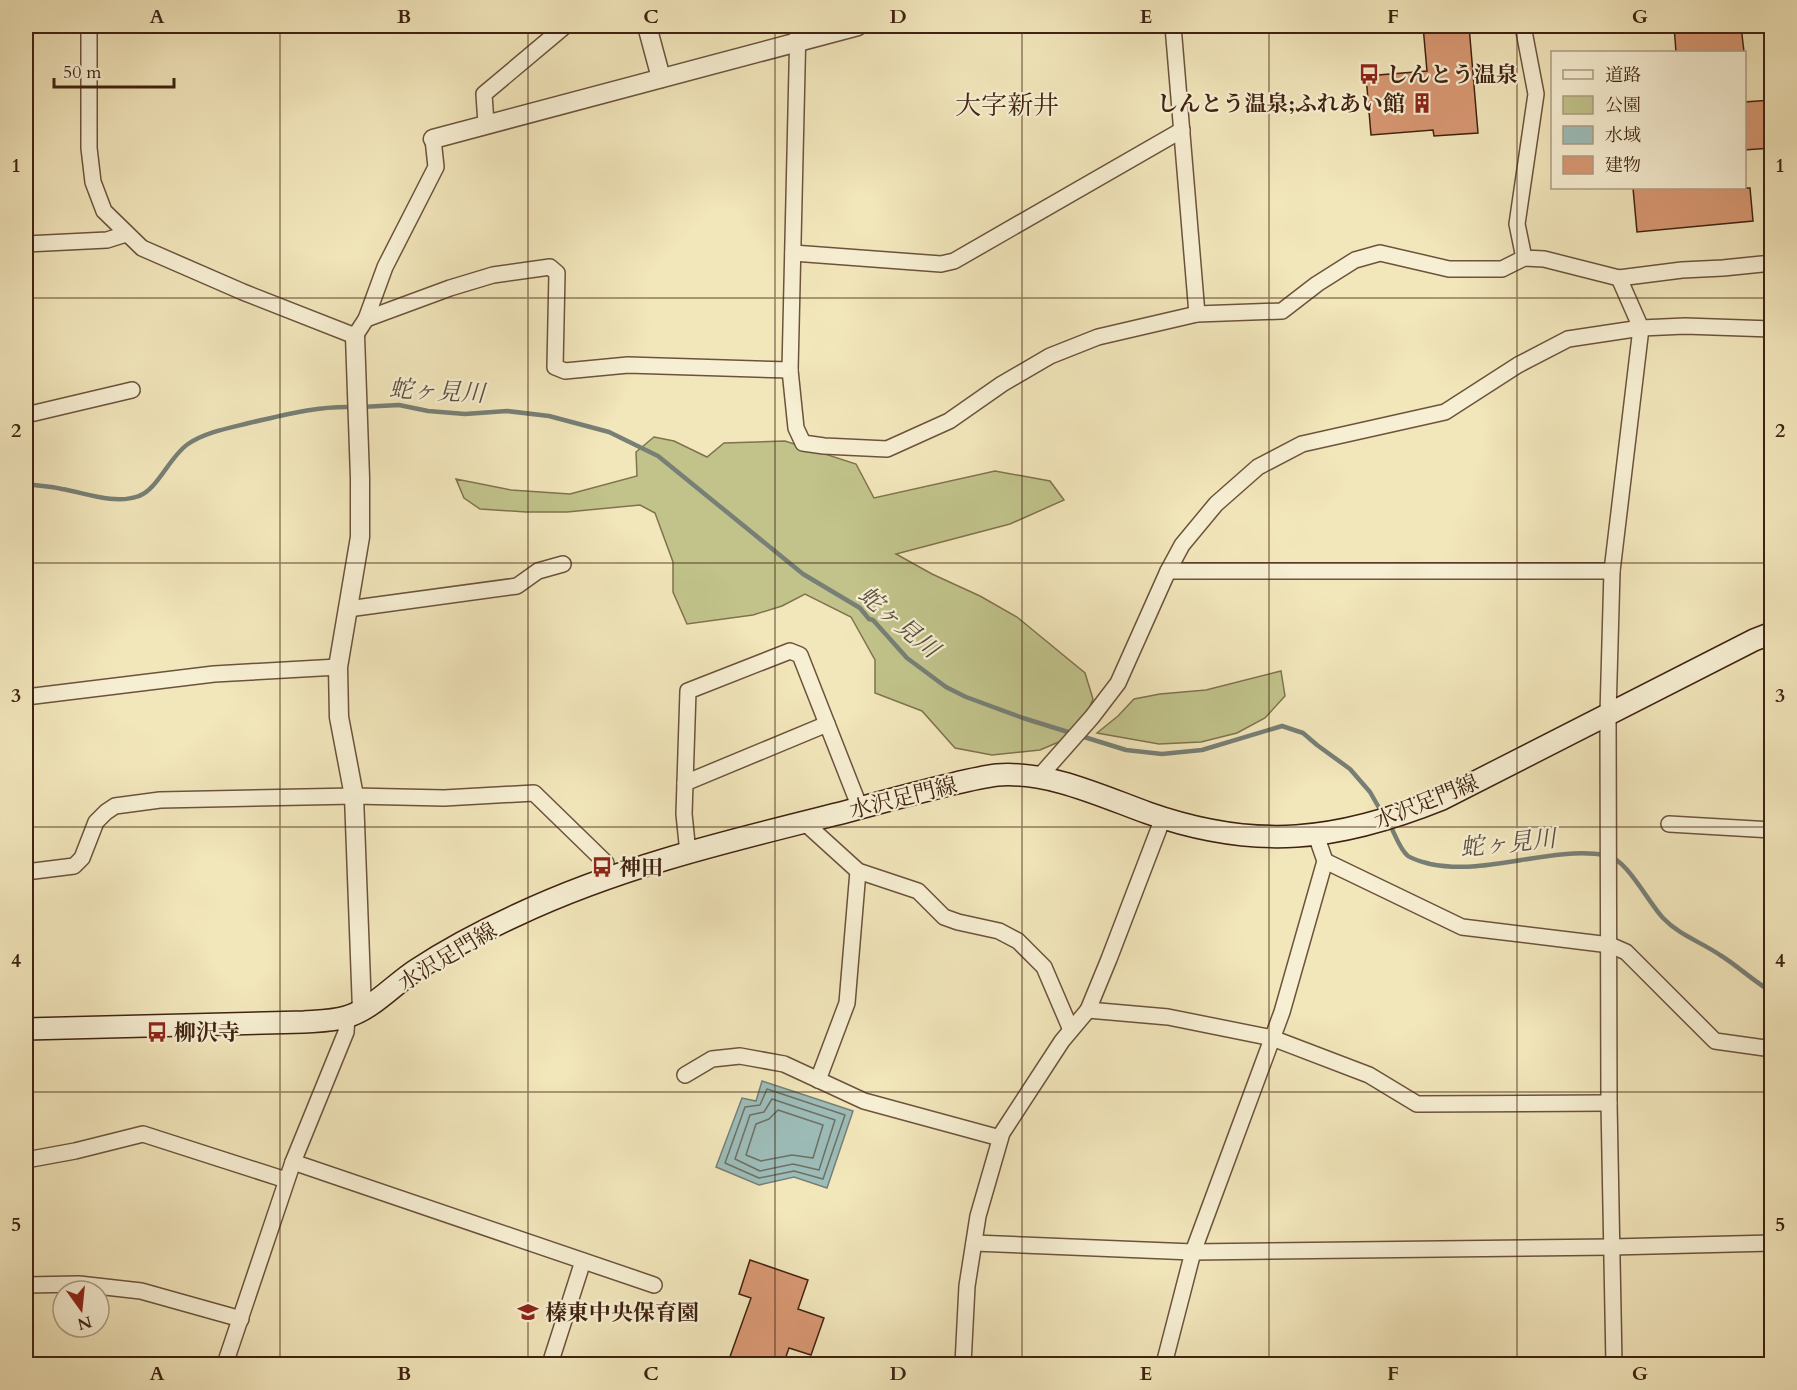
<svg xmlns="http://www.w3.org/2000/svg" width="1797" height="1390" font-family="Cardo,'Noto Serif JP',serif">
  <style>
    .green { fill: #c1c38b; stroke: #80724e; stroke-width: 1.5 }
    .water { fill: #9dbdb9; stroke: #777f76; stroke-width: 1.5 }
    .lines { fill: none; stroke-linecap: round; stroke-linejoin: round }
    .shore { stroke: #6e7065; stroke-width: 1.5 }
    .stream { stroke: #777f76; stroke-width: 4.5 }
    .building { fill: #d89873; stroke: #3f2211; stroke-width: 1.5 }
    .minor-casing { stroke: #6c533c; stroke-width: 18 }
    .tertiary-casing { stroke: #6c533c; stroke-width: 21 }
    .secondary-casing { stroke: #3f2211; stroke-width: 24 }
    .minor { stroke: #f7efd3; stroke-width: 15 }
    .tertiary { stroke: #f7efd3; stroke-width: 18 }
    .secondary { stroke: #f7efd3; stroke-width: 21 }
    .grid { fill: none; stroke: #3f2211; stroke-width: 1.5; stroke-opacity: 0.55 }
    .labels { text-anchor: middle; stroke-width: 4.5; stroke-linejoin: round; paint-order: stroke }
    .poi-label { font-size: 22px; font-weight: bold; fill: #3f2211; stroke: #f7efd3; text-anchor: start }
    .street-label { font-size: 22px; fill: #3f2211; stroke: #f7efd3 }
    .water-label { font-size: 24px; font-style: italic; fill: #5b5043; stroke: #f7efd3 }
    .quarter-label { font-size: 26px; fill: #3f2211; stroke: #f7efd3 }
    .neatline { fill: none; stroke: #3f2211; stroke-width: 2 }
    .grid-label { font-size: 20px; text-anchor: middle; font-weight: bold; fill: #3f2211 }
  </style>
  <rect width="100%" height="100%" fill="#f2e6bb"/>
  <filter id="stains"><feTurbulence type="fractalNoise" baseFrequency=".00333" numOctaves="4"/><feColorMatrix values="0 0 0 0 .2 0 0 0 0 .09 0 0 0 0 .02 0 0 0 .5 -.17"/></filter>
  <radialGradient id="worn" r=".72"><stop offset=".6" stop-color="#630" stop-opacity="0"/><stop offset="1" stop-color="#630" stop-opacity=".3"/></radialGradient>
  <g class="green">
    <path d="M 654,437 L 674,441 L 707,457 L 724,443 L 785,441 L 856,464 L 874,498 L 995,471 L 1050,481 L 1064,500 L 1010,524 L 896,554 L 932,574 L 980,596 L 1017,617 L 1085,673 L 1093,699 L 1086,716 L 1061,741 L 1040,750 L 992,755 L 955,748 L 922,711 L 875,693 L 875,660 L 851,617 L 805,594 L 782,606 L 753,615 L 687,624 L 673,592 L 673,562 L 655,513 L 640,505 L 567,512 L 526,512 L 480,509 L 464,498 L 456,479 L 511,490 L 570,494 L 637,476 L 636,452 Z"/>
    <path d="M 1281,671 L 1285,696 L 1265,718 L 1237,733 L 1201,742 L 1159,744 L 1097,733 L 1118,716 L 1134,699 L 1160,694 L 1206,690 Z"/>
  </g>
  <path class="water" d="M 762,1081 L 853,1111 L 827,1188 L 794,1177 L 759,1185 L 716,1167 L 742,1098 L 756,1101 Z"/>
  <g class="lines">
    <g class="shore">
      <path d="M 767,1089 L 845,1115 L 823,1179 L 794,1171 L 759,1178 L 725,1163 L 745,1107 L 760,1105 Z"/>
      <path d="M 772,1099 L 835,1120 L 819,1170 L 793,1164 L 760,1171 L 735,1159 L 750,1115 L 764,1112 Z"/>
      <path d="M 778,1110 L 823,1125 L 813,1158 L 792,1155 L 761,1161 L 746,1155 L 756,1124 L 769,1119 Z"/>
    </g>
    <g class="stream">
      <path d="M 361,407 L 399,405 L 428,411 L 465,414 L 507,411 L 549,416 L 609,432 L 658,456 L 803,574 L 860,608 L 869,619 L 873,620 L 907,658 L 946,687 L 966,697 L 1023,718 L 1126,750 L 1162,754 L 1202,750 L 1282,726 L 1303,733 L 1317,745 L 1350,769 L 1370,792 L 1382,813"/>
      <path d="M 26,484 C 38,486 50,486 62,489 C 85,493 115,505 139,496 C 157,490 170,456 188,444 C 206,432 229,428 249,423 C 284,415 316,406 352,407"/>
      <path d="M 1390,825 C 1395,834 1400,850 1408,856 C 1414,860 1423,862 1430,864 C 1489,876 1547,846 1606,855 C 1626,858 1648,902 1663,918 C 1679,935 1701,942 1720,955 C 1738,966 1753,981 1772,992"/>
    </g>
  </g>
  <g class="building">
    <path d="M 1423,26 L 1469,26 L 1478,133 L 1434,136 L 1433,130 L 1371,135 L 1366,76 L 1427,71 Z"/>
    <path d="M 1674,26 L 1741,26 L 1744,52 L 1676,52 Z"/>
    <path d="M 1772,100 L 1772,148 L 1744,150 L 1744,102 Z"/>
    <path d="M 1633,188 L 1750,188 L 1753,221 L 1637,232 Z"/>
    <path d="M 750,1260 L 808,1280 L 798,1309 L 824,1318 L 811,1355 L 789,1348 L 783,1365 L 727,1365 L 751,1298 L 739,1294 Z"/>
  </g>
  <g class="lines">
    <g class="minor-casing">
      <g id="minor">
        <path d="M 89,26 L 89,148 L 93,182 L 104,211 L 142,248 L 243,292 L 355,336 L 366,319 L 385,267 L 436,167 L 433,139"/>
        <path d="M 798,26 L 790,370 L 796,428 L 803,443 L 824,446 L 887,449 L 949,421 L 1002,384 L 1050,356 L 1098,337 L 1197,314 L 1282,311 L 1317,284 L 1355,260 L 1380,253 L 1449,269 L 1502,269 L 1524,258"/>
        <path d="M 1173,26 L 1197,314"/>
        <path d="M 1523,26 L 1536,94 L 1517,224 L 1524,258 L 1544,259 L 1619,278 L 1682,270 L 1723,268 L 1772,263"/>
        <path d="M 486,124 L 484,94 L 565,26"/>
        <path d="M 26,244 L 107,240 L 126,234"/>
        <path d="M 793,253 L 941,264 L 954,261 L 1182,130"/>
        <path d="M 366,319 L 450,288 L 493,275 L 550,267 L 557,273 L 555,367 L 565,371 L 628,365 L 790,370"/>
        <path d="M 26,415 L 132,390"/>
        <path d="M 1168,571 L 1612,571"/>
        <path d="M 348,609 L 517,586 L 538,571 L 563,564"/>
        <path d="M 26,697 L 214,674 L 338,667"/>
        <path d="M 1039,777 L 1092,717 L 1118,683 L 1168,571 L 1182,545 L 1216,504 L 1258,467 L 1302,444 L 1445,412 L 1518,365 L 1568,339 L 1641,328 L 1685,326 L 1772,329"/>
        <path d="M 685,783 L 827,724"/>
        <path d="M 804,822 L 858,871 L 918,891 L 944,917 L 958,922 L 999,931 L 1018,941 L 1044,967 L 1071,1030"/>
        <path d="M 1669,824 L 1772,830"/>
        <path d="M 688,853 L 684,814 L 688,691 L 790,651 L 800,655 L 860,808"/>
        <path d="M 1325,861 L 1462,927 L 1610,945 L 1626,952 L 1715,1041 L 1772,1049"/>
        <path d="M 26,872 L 74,866 L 82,858 L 96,822 L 106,812 L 115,806 L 160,800 L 354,796 L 444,798 L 534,793 L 606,863"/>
        <path d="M 1088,1010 L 1168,1017 L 1272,1038 L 1369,1075 L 1417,1104 L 1609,1103"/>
        <path d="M 685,1075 L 712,1059 L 740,1056 L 784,1064 L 864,1101 L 1000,1138"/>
        <path d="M 818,1080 L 847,1003 L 858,871"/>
        <path d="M 26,1160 L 75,1151 L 143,1134 L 286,1180"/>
        <path d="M 293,1162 L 654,1285"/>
        <path d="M 974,1243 L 1193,1252 L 1612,1247 L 1772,1243"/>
        <path d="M 26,1285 L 79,1284 L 141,1291 L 241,1319"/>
        <path d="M 225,1364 L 293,1162 L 346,1032 L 347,1017"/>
        <path d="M 550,1364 L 583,1261"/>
        <path d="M 963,1364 L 967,1286 L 978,1216 L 1002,1133 L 1062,1041 L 1088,1010 L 1109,959 L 1163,818"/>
        <path d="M 1164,1364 L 1193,1252 L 1282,1012 L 1325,861 L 1316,835"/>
        <path d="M 1614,1364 L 1609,1103 L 1608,714 L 1612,571 L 1641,328 L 1619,278"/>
      </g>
    </g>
    <g class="tertiary-casing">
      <g id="tertiary">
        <path d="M 647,26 L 661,78"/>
        <path d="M 433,139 L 858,26"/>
        <path d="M 355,336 L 360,478 L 360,537 L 338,667 L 339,717 L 354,796 L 362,1010"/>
      </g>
    </g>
    <g class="secondary-casing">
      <path id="secondary" d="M 26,1029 L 304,1022 C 318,1021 333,1021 346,1017 C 373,1009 393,985 416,970 C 448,949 482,931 517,915 C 621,866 733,840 845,812 C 878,803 911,794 944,786 C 961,782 980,777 997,775 C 1049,771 1101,796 1148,813 C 1256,851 1338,841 1442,799 L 1754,640 L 1772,633"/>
    </g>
    <use href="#minor" class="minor"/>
    <use href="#tertiary" class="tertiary"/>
    <use href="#secondary" class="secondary"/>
  </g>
  <path class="grid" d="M 280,26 L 280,1364M 528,26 L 528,1364M 775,26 L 775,1364M 1022,26 L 1022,1364M 1269,26 L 1269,1364M 1517,26 L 1517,1364M 26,298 L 1772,298M 26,563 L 1772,563M 26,827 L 1772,827M 26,1092 L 1772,1092"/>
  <defs>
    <g id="bus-bare" transform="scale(1.62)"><path d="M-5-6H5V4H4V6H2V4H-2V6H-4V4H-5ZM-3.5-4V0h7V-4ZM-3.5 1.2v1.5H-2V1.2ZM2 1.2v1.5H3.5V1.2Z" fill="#8f2418" stroke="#f7efd3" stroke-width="2.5" paint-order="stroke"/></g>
    <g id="building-bare" transform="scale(1.62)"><path d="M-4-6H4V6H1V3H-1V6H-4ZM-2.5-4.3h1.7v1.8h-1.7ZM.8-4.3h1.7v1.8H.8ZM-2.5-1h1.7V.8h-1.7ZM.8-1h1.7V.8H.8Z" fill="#8f2418" stroke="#f7efd3" stroke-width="2.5" paint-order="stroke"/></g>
    <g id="school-bare" transform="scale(1.62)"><path d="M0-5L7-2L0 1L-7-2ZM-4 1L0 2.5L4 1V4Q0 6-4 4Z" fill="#8f2418" stroke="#f7efd3" stroke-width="2.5" paint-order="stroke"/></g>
  </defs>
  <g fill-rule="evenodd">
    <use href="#bus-bare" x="1369" y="74"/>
    <use href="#building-bare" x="1422" y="103"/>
    <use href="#bus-bare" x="602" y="867"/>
    <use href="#bus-bare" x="157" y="1032"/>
    <use href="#school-bare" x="528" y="1312"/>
  </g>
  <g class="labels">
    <g class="poi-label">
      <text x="1386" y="82">しんとう温泉</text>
      <text x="1405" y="111" text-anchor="end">しんとう温泉;ふれあい館</text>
      <text x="619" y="875">神田</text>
      <text x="174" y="1040">柳沢寺</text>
      <text x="545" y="1320">榛東中央保育園</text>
    </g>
    <g class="street-label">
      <text transform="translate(903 797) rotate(-14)" y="8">水沢足門線</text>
      <text transform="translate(1426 801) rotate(-22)" y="8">水沢足門線</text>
      <text transform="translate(447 956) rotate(-31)" y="8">水沢足門線</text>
    </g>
    <g class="water-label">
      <text transform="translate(437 391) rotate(3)" y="8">蛇ヶ見川</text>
      <text transform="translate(899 622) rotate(40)" y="8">蛇ヶ見川</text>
      <text transform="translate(1508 843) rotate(-6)" y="8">蛇ヶ見川</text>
    </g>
    <g class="quarter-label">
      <text x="1007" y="114">大字新井</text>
    </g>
  </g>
  <rect width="1797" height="1390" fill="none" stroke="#f2e6bb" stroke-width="66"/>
  <rect x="1551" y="51" width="195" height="138" fill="#f7efd3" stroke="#ad9d85" stroke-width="1.5"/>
  <rect x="1563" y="70" width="30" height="9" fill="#f7efd3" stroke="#ad9d85" stroke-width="1.5"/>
  <text x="1605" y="81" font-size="18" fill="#3f2211">道路</text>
  <rect x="1563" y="96" width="30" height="18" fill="#c1c38b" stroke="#ad9d85" stroke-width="1.5"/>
  <text x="1605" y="111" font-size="18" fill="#3f2211">公園</text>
  <rect x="1563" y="126" width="30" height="18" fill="#9dbdb9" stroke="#ad9d85" stroke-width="1.5"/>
  <text x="1605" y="141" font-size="18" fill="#3f2211">水域</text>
  <rect x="1563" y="156" width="30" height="18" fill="#d89873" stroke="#ad9d85" stroke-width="1.5"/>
  <text x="1605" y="171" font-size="18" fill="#3f2211">建物</text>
  <g transform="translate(81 1309) rotate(165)"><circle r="28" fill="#f7efd3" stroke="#ad9d85" stroke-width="1.5"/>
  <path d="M0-4.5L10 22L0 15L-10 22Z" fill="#8f2418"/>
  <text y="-9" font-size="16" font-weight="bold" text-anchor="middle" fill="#3f2211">N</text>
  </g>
  <path d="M54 78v9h120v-9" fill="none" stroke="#3f2211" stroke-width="3"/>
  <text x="63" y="78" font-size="18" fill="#3f2211" stroke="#f7efd3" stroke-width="4.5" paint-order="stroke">50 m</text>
  <rect x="33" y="33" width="1731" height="1324" class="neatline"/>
  <g class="grid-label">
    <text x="157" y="23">A</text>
    <text x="404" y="23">B</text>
    <text x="651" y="23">C</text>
    <text x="898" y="23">D</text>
    <text x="1146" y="23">E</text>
    <text x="1393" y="23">F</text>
    <text x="1640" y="23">G</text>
    <text x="16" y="172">1</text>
    <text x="1780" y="172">1</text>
    <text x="16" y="437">2</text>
    <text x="1780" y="437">2</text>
    <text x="16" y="702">3</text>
    <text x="1780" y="702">3</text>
    <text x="16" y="967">4</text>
    <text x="1780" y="967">4</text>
    <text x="16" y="1231">5</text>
    <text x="1780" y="1231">5</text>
    <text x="157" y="1380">A</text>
    <text x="404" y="1380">B</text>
    <text x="651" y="1380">C</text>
    <text x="898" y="1380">D</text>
    <text x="1146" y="1380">E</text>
    <text x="1393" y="1380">F</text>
    <text x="1640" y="1380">G</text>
  </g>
  <rect width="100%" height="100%" filter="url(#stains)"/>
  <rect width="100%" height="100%" fill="url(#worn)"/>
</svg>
